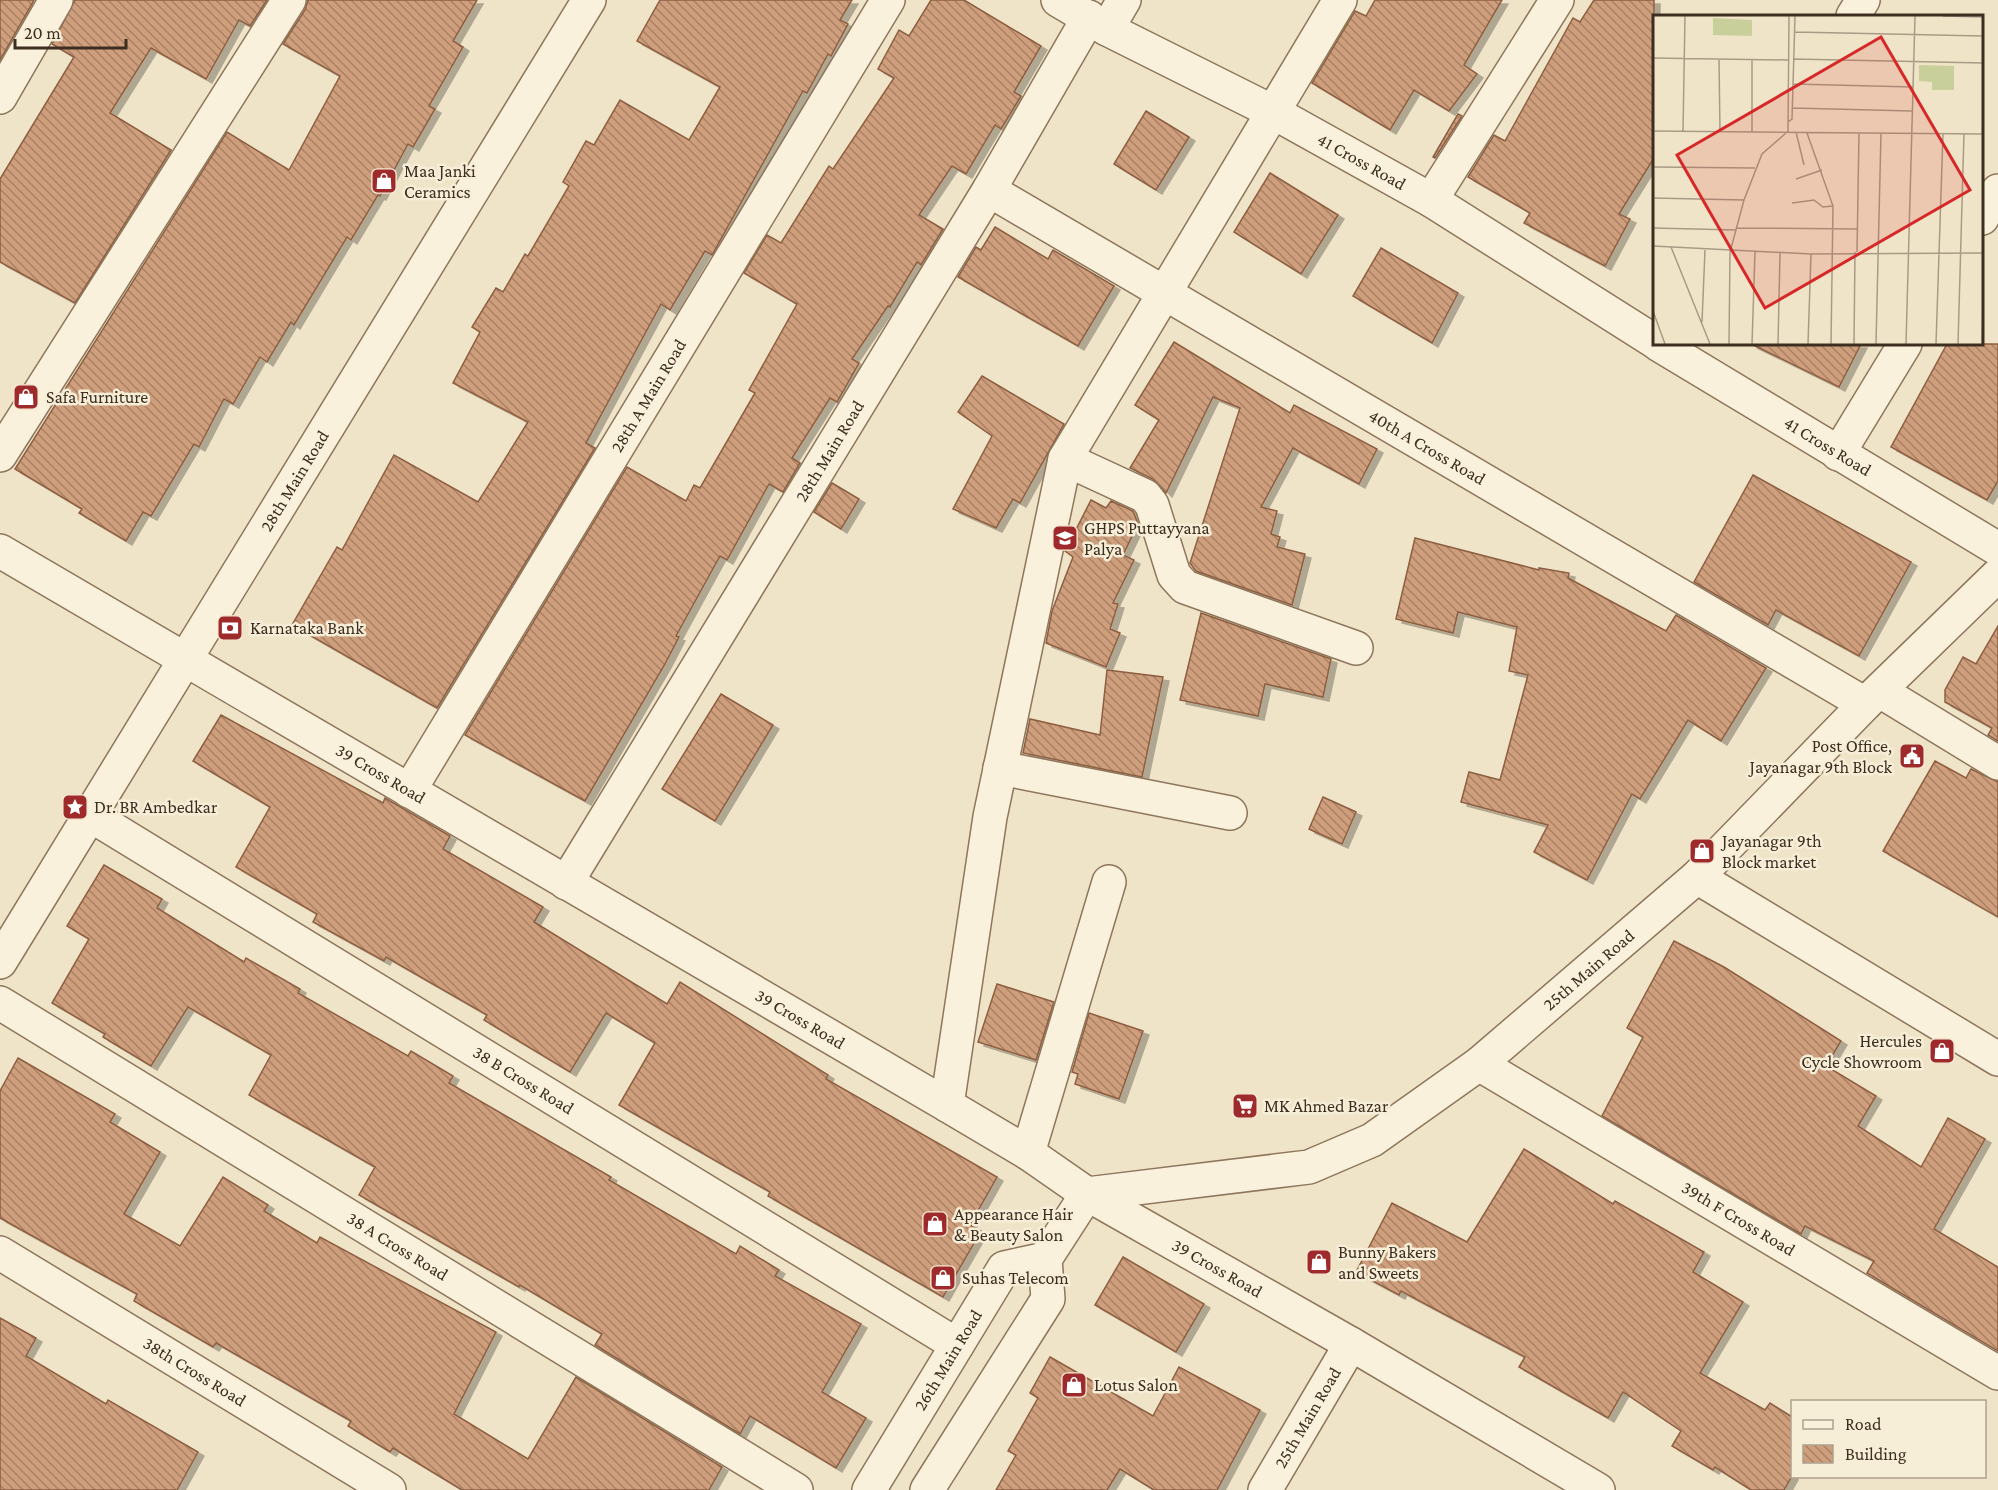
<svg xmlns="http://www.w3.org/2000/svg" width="1998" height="1490" font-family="'Crimson Pro',serif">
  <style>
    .building { fill: url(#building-back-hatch); stroke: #8d5f41; stroke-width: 1.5; filter: url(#shadow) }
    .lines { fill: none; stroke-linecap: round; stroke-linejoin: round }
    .minor-casing { stroke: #8d765c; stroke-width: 36 }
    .minor { stroke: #faf1dc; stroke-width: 33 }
    .labels { text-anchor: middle; stroke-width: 5; stroke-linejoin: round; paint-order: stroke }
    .street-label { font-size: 18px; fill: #3d2e20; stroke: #f7eed8 }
    .poi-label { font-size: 18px; fill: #3d2e20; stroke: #f7eed8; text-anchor: start }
    .inset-road { fill: none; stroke: #a89b85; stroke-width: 1.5 }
    .view { fill: #d62828; fill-opacity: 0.15; stroke: #d62828; stroke-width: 3 }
    .inset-edge { fill: none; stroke: #3d2e20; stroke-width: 3 }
  </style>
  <defs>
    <pattern id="building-back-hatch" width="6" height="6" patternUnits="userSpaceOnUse" patternTransform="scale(1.5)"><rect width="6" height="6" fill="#cf9f7d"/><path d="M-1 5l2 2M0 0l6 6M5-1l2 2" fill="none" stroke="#a98266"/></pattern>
    <filter id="shadow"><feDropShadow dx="6" dy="4" stdDeviation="0" flood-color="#0004"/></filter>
  </defs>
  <rect width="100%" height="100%" fill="#f0e4c8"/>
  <g class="building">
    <path d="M 0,0 L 34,0 L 0,60 Z"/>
    <path d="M 75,0 L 267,0 L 250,26 L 239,20 L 206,79 L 151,48 L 110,113 L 171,150 L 75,303 L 0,262 L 0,179 L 74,57 L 52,44 Z"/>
    <path d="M 308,0 L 477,0 L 453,41 L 463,47 L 429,106 L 435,109 L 413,147 L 408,144 L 380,196 L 378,195 L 351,240 L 347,237 L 294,325 L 291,322 L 267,362 L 260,357 L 233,404 L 224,399 L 199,447 L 194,444 L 151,516 L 143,512 L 126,541 L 79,513 L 82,509 L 15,469 L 227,132 L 289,170 L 340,76 L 283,44 L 305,10 Z"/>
    <path d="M 660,0 L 852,0 L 840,20 L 848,24 L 831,56 L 828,54 L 807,93 L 803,91 L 712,255 L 705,251 L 670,310 L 661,304 L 586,443 L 595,448 L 437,708 L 292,625 L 337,547 L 342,550 L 394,455 L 478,502 L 528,422 L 453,383 L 480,332 L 472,327 L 496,288 L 503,292 L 525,254 L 528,256 L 569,186 L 563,182 L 586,141 L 594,145 L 620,100 L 689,140 L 720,87 L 637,41 Z"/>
    <path d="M 931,0 L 964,0 L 1041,46 L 1014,92 L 1021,96 L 1001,129 L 995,125 L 966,174 L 952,166 L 919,215 L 943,229 L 921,265 L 917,262 L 890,307 L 888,306 L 852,359 L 859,363 L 837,402 L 830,398 L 792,458 L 800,463 L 783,492 L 769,484 L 727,560 L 720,556 L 676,636 L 679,637 L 665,664 L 585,801 L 465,735 L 627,467 L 686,501 L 694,485 L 700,488 L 755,393 L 749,390 L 797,304 L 744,273 L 767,235 L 781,243 L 829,166 L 833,169 L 894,78 L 878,69 L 899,30 L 909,36 Z"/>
    <path d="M 1375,0 L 1502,0 L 1464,65 L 1477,74 L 1449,111 L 1414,90 L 1390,130 L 1312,83 L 1355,11 L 1366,16 Z"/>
    <path d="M 1594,0 L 1654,0 L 1654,158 L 1619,214 L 1630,219 L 1605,266 L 1524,223 L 1530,213 L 1468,177 L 1494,135 L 1505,141 L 1573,18 L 1580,22 Z"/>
    <path d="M 1146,111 L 1189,137 L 1156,190 L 1114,164 Z"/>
    <path d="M 1458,114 L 1462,116 L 1435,158 L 1433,157 Z"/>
    <path d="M 1270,173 L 1338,215 L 1301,274 L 1234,232 Z"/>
    <path d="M 995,227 L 1048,259 L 1053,250 L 1114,286 L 1078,346 L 958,277 L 976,247 L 981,250 Z"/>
    <path d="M 1381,248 L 1458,293 L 1432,343 L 1353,296 Z"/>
    <path d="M 1174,342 L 1290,413 L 1294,405 L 1377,449 L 1359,484 L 1293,448 L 1261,507 L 1277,511 L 1271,534 L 1280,537 L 1277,547 L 1305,554 L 1292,605 L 1196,571 L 1190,563 L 1240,408 L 1213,397 L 1166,493 L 1153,479 L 1130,468 L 1159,420 L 1135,405 Z"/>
    <path d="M 1751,344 L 1861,344 L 1839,387 Z"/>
    <path d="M 1947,344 L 1998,344 L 1998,481 L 1987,500 L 1891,447 Z"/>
    <path d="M 982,376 L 1064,424 L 1020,503 L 1013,499 L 996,528 L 953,509 L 992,436 L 958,412 Z"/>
    <path d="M 1753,475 L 1911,562 L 1859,656 L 1776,610 L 1768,625 L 1694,582 Z"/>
    <path d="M 832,483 L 859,499 L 841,529 L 814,512 Z"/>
    <path d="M 1091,500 L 1106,508 L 1111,501 L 1133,511 L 1138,524 L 1123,555 L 1134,560 L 1113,603 L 1118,604 L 1110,629 L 1120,633 L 1106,667 L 1046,643 L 1052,611 L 1073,557 L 1065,551 Z"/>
    <path d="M 1415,538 L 1539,570 L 1539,568 L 1569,573 L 1568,578 L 1666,631 L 1676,615 L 1766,668 L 1721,741 L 1688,720 L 1640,799 L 1632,794 L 1587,880 L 1534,852 L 1548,825 L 1461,802 L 1469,772 L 1500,780 L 1528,675 L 1509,671 L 1517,627 L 1458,612 L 1453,633 L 1396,619 Z"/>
    <path d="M 1201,613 L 1331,659 L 1323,697 L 1265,684 L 1258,716 L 1180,700 Z"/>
    <path d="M 1998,626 L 1998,741 L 1988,735 L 1992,728 L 1945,702 L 1945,690 L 1963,657 L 1976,664 Z"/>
    <path d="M 1107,670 L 1163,677 L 1142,777 L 1023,753 L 1030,719 L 1100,735 Z"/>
    <path d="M 721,694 L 773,725 L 715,821 L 662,789 Z"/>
    <path d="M 221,715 L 383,803 L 385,798 L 450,836 L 443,849 L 543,907 L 534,922 L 667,1004 L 680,982 L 828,1075 L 826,1079 L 997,1177 L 970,1225 L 981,1231 L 943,1297 L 768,1196 L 770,1192 L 619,1105 L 655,1043 L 606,1013 L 570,1072 L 484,1020 L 487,1015 L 386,957 L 384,961 L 313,922 L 317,914 L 236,867 L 270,807 L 193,761 Z"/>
    <path d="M 1935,761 L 1966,778 L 1971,769 L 1998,782 L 1998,917 L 1883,851 Z"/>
    <path d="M 1323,797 L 1356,812 L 1342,844 L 1309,829 Z"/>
    <path d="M 104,865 L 162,899 L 157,908 L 244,962 L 246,958 L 300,989 L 298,993 L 408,1056 L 411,1051 L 453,1076 L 449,1083 L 611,1177 L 609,1180 L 736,1254 L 740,1246 L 779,1270 L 775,1276 L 861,1324 L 822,1392 L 866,1418 L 836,1468 L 750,1416 L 740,1434 L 595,1345 L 602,1334 L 520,1285 L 519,1287 L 359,1195 L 375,1167 L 249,1095 L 271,1055 L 188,1007 L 151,1066 L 103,1037 L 105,1034 L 52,1003 L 89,939 L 67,926 Z"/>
    <path d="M 1674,941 L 1724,967 L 1841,1041 L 1826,1066 L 1876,1096 L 1858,1126 L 1921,1167 L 1948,1118 L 1985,1139 L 1934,1229 L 1998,1267 L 1998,1351 L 1867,1273 L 1874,1261 L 1805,1226 L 1801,1234 L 1602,1116 L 1643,1037 L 1627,1028 Z"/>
    <path d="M 997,984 L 1054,1002 L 1036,1060 L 978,1042 Z"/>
    <path d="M 1089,1013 L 1143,1031 L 1119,1099 L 1075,1084 L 1078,1074 L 1072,1072 Z"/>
    <path d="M 18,1058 L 115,1114 L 110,1122 L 160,1152 L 124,1214 L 180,1246 L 223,1177 L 268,1205 L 264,1211 L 317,1243 L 320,1237 L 496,1332 L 454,1414 L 528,1459 L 576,1377 L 722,1467 L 709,1490 L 462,1490 L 393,1448 L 390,1452 L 348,1426 L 351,1421 L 216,1343 L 213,1347 L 134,1301 L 137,1294 L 0,1218 L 0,1091 Z"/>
    <path d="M 1524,1149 L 1613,1204 L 1615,1201 L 1704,1252 L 1693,1272 L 1743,1302 L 1700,1373 L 1765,1410 L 1770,1403 L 1792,1417 L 1792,1476 L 1784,1490 L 1751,1490 L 1715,1467 L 1713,1470 L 1672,1446 L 1681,1431 L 1623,1392 L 1608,1418 L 1519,1367 L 1525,1357 L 1401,1291 L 1399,1295 L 1356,1272 L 1392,1203 L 1467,1242 Z"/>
    <path d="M 1123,1257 L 1204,1304 L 1176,1352 L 1095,1305 Z"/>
    <path d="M 0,1318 L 36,1338 L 26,1356 L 106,1404 L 108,1400 L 198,1452 L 177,1490 L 0,1490 Z"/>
    <path d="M 1050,1357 L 1153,1416 L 1179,1367 L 1260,1410 L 1217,1490 L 1154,1490 L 1120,1469 L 1107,1490 L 996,1490 L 1016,1455 L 1008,1451 L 1038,1398 L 1030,1393 Z"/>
  </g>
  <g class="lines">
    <g class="minor-casing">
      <g id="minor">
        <path id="s1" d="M 1058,0 L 1107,29 L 1273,112 L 1431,200 L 1654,341"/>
        <path d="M 1853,16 L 1863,0"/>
        <path d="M 1107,29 L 1124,0"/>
        <path d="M 0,97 L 56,0"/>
        <path id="s2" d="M 989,190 L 1865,704"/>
        <path d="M 1431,200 L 1557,0"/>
        <path d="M 1982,218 L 1998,191"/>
        <path id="s3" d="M 1658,344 L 1998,549"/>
        <path d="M 1838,454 L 1905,344"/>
        <path d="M 0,455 L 289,0"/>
        <path d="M 1065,459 L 1145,496 L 1152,505 L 1174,575 L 1185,587 L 1356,648"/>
        <path id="s4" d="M 0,551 L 947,1105 L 1028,1153 L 1087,1194 L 1351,1344 L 1598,1490"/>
        <path d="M 1880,691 L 1998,763"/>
        <path d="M 1000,768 L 1230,813"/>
        <path id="s5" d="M 409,791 L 888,0"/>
        <path id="s6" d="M 90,815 L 957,1345"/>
        <path d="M 1697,877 L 1998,1059"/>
        <path id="s7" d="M 566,883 L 989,190 L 1089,17"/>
        <path id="s8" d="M 0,962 L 589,0"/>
        <path id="s9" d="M 0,1003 L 796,1490"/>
        <path id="s10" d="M 1479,1064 L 1998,1373"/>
        <path d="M 947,1105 L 990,817 L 1065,459 L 1340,0"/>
        <path d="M 1028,1153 L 1109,882"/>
        <path id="s11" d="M 1087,1194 L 1309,1167 L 1372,1140 L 1479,1064 L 1697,877 L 1865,704 L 1998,575"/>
        <path id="s12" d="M 0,1253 L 389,1490"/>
        <path id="s13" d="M 869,1490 L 1004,1268 L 1045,1259"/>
        <path d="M 927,1490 L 1048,1299 L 1045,1259 L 1087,1194"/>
        <path id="s14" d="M 1265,1490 L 1351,1344"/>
      </g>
    </g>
    <use href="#minor" class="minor"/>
  </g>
  <defs>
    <g id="shop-square" transform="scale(1.35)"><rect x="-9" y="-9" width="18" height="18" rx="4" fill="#9e2a2b" stroke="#f7eed8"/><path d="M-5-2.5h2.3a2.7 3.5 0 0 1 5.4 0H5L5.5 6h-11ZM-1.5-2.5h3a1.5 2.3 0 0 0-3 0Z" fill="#fff"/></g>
    <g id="school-square" transform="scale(1.35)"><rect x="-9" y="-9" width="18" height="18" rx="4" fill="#9e2a2b" stroke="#f7eed8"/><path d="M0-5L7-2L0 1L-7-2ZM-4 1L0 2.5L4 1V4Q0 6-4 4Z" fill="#fff"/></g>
    <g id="bank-square" transform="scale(1.35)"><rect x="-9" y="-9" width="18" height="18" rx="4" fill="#9e2a2b" stroke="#f7eed8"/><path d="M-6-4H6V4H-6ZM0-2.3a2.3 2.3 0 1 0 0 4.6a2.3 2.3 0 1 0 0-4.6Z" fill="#fff"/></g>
    <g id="civic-square" transform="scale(1.35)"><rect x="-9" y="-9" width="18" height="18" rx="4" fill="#9e2a2b" stroke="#f7eed8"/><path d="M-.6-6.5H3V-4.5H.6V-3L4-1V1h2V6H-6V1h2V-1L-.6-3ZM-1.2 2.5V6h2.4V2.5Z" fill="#fff"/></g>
    <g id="sight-square" transform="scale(1.35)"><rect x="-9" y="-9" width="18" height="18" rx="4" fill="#9e2a2b" stroke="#f7eed8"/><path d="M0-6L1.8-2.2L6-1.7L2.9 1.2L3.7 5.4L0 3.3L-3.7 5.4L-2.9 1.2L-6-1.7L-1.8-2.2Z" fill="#fff"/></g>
    <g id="supermarket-square" transform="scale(1.35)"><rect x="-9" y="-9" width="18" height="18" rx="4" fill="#9e2a2b" stroke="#f7eed8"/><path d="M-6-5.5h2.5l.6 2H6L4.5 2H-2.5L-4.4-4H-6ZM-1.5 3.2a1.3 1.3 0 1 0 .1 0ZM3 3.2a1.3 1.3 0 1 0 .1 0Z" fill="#fff"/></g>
  </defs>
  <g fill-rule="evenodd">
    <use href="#shop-square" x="384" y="181"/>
    <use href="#shop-square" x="26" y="397"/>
    <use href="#school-square" x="1065" y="538"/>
    <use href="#bank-square" x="230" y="628"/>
    <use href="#civic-square" x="1912" y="756"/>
    <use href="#sight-square" x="75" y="807"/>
    <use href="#shop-square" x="1702" y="851"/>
    <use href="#shop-square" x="1942" y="1051"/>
    <use href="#supermarket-square" x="1245" y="1106"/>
    <use href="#shop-square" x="935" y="1224"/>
    <use href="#shop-square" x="1319" y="1262"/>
    <use href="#shop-square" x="943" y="1278"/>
    <use href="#shop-square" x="1074" y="1385"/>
  </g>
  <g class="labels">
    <g class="street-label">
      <text dy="6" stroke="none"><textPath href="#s1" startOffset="344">41 Cross Road</textPath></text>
      <text dy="6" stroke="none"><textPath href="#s5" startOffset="462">28th A Main Road</textPath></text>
      <text dy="6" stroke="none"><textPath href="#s2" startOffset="508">40th A Cross Road</textPath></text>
      <text dy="6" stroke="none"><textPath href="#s3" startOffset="198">41 Cross Road</textPath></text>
      <text dy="6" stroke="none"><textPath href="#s7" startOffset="506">28th Main Road</textPath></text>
      <text dy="6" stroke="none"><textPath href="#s8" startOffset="564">28th Main Road</textPath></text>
      <text dy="6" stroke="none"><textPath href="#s4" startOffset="441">39 Cross Road</textPath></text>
      <text dy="6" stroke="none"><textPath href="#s11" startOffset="568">25th Main Road</textPath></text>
      <text dy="6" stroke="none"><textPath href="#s4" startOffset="927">39 Cross Road</textPath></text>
      <text dy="6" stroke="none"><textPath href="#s6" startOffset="508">38 B Cross Road</textPath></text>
      <text dy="6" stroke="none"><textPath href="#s10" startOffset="302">39th F Cross Road</textPath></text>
      <text dy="6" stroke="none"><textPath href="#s9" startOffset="466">38 A Cross Road</textPath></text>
      <text dy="6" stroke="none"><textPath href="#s4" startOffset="1413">39 Cross Road</textPath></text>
      <text dy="6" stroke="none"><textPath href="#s13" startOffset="152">26th Main Road</textPath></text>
      <text dy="6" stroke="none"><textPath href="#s12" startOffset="228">38th Cross Road</textPath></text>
      <text dy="6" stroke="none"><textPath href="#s14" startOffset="84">25th Main Road</textPath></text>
    </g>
    <g class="poi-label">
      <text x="404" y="177">Maa Janki<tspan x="404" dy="21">Ceramics</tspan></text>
      <text x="46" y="403">Safa Furniture</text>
      <text x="1084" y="534">GHPS Puttayyana<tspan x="1084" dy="21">Palya</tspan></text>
      <text x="250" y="634">Karnataka Bank</text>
      <text x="1892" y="752" text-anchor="end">Post Office,<tspan x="1892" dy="21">Jayanagar 9th Block</tspan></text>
      <text x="94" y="813">Dr. BR Ambedkar</text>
      <text x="1722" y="847">Jayanagar 9th<tspan x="1722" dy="21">Block market</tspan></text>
      <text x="1922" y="1047" text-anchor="end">Hercules<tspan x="1922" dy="21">Cycle Showroom</tspan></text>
      <text x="1264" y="1112">MK Ahmed Bazar</text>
      <text x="954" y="1220">Appearance Hair<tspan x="954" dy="21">&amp; Beauty Salon</tspan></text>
      <text x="1338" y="1258">Bunny Bakers<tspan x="1338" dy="21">and Sweets</tspan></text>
      <text x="962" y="1284">Suhas Telecom</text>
      <text x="1094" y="1391">Lotus Salon</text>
    </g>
  </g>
  <g transform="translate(1653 15)">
    <rect width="330" height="330" fill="#f0e4c8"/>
    <path d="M 266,50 L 301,51 L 301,75 L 279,75 L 279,67 L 266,66 Z" fill="#c9cf9b"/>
    <path d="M 60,3 L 99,5 L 99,21 L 60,20 Z" fill="#c9cf9b"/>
    <path class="inset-road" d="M 290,1 L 330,2M 142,17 L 330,21M 0,43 L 135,45M 66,44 L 67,117M 140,44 L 330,48M 140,69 L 260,72M 139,93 L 259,96M 135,107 L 139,104 L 142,1M 0,116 L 330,119M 30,116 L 32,1M 99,117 L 99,44M 135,117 L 136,1M 143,117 L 151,150M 154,118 L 180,191 L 178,329M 0,152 L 102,153M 143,164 L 169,155M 0,183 L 91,185M 139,188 L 161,185 L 170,192 L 180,191M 0,213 L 83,215M 84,213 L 204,214M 0,231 L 158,239 L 330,238M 18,232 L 57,329M 204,237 L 206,118M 0,296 L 12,329M 49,307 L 52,235M 76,329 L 77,237 L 91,185 L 109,139 L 133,118M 99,329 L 102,237M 125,329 L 127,238M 155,329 L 158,239M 201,329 L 202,237M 223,329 L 228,118M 253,329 L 262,1M 283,329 L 290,118M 305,329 L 311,118M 329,329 L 330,285"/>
    <path class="view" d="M 228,22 L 317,175 L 112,293 L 24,140 Z"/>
    <rect width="330" height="330" class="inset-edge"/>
  </g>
  <rect x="1791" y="1400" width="195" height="78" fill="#f7eed8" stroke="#ada18e" stroke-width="1.5"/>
  <rect x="1803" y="1420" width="30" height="9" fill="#faf1dc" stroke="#ada18e" stroke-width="1.5"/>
  <text x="1845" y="1430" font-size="18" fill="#3d2e20">Road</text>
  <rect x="1803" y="1445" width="30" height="18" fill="url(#building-back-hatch)" stroke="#ada18e" stroke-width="1.5"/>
  <text x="1845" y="1460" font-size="18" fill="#3d2e20">Building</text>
  <path d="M15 39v9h111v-9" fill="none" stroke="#3d2e20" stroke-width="3"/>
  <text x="24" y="39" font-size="18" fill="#3d2e20" stroke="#f7eed8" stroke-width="4.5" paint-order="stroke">20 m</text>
</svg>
